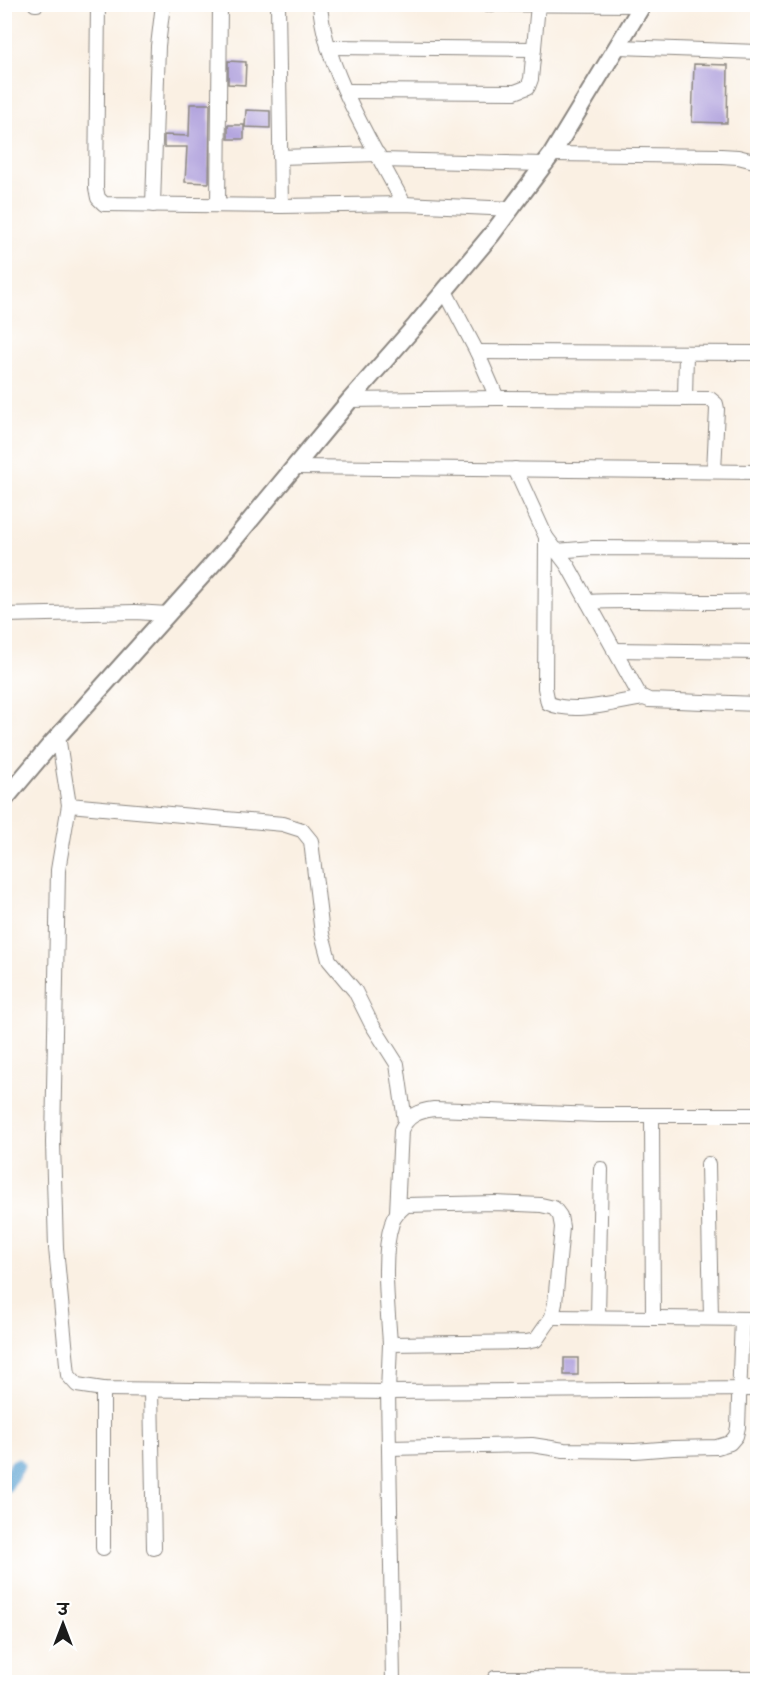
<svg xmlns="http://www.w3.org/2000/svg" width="762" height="1687" font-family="Delius,'Playpen Sans Deva',sans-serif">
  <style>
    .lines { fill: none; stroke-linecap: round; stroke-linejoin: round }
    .canal { stroke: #5aa1d0; stroke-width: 15 }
    .building { fill: #b4a6de }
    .minor-casing { stroke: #8b8680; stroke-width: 16 }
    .tertiary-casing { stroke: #8b8680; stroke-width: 20 }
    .minor { stroke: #fff; stroke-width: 14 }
    .tertiary { stroke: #fff; stroke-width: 16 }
  </style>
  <rect width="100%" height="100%" fill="#fff"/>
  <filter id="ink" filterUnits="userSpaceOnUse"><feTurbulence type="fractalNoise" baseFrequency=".0167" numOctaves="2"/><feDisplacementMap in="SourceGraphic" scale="12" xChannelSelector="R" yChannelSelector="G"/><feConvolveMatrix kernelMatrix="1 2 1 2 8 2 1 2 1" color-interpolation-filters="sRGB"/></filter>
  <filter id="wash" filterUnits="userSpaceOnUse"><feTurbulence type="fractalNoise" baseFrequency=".008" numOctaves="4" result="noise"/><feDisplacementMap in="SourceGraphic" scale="24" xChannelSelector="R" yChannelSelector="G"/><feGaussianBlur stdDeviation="1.35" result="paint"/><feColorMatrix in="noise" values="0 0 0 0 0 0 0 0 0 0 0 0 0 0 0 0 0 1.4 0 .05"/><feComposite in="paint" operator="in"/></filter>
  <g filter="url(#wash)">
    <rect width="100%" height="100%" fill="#faf0e3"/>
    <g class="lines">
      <path class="canal" d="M 4,1487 L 17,1466"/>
    </g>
    <g id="blocks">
      <g class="building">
        <path d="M 228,61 L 246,62 L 245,85 L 228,84 Z"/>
        <path d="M 694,64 L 728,65 L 727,123 L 692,122 Z"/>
        <path d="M 190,104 L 210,104 L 209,183 L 185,182 L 187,147 L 164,147 L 164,135 L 189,136 Z"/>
        <path d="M 246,110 L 270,111 L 270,128 L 245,127 Z"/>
        <rect x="228" y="125" width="16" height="14"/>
        <rect x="564" y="1358" width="14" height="17"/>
      </g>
    </g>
  </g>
  <g filter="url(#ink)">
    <use href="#blocks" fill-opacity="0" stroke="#8b8680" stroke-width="1.5"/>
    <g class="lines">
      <g class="minor-casing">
        <g id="minor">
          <path d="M 35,4 L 37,4"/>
          <path d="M 98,4 L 96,188 L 98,198 L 104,204 L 281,206 L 404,204 L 512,209"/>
          <path d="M 278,4 L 281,206"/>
          <path d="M 320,4 C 324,68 374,147 404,204"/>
          <path d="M 473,4 L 643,5"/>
          <path d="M 328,47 L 534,49"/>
          <path d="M 619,47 L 758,52"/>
          <path d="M 347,91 L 515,92 L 528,87 L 531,79 L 538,5"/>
          <path d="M 552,154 L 721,156 L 738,157 L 758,162"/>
          <path d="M 280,157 L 378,154"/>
          <path d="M 381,160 L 546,164"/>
          <path d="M 153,205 L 158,46 L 163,4"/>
          <path d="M 218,205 L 220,4"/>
          <path d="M 445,291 L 477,352 L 497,398"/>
          <path d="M 477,352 L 758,353"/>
          <path d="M 685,399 L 686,353"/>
          <path d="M 350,400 L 497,398 L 710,399 L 716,404 L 717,409 L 714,471"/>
          <path d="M 296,467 L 758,472"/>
          <path d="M 515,469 L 546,537 L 568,566 L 640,696 L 649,700 L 758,704"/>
          <path d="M 546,537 L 545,688 L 548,703 C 574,715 616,702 644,698"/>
          <path d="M 556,551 L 593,548 L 758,549"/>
          <path d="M 588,602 C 644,599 701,604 758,601"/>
          <path d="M 4,615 L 135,612 L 168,614"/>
          <path d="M 614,650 L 758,652"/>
          <path d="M 58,736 L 69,805 L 283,824 L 302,830 L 311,841 L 322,934 L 329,960 L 355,991 L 371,1023 L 397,1064 L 405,1121"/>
          <path d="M 69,805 L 58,870 L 53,1143 L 56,1248 L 68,1375 L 77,1385 L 103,1389 L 388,1392 L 758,1389"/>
          <path d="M 652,1115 L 653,1318"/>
          <path d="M 708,1164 L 711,1318"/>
          <path d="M 397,1212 L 401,1130 C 408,1115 419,1111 434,1109 L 598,1115 L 758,1115"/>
          <path d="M 552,1317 L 758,1319"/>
          <path d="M 598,1317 L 601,1169"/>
          <path d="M 390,1344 C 388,1309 381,1256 392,1223 C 394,1215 400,1210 406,1205 L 495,1203 L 541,1205 L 554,1208 L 560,1216 L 562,1227 L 555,1303 L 552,1317 L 536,1340 L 526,1342 L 390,1344 L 388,1392 L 393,1682"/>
          <path d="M 103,1389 L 103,1548"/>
          <path d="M 151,1390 L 154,1548"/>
          <path d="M 389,1448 L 532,1445 L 564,1450 L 635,1451 L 673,1448 L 717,1447 L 730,1443 L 736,1436 L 738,1427 L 742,1319"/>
          <path d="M 495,1678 L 758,1679"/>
        </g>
      </g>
      <g class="tertiary-casing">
        <path id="tertiary" d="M 4,800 L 52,743 L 228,547 L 350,400 L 416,325 L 492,234 L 552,154 L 643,4"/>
      </g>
      <use href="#minor" class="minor"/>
      <use href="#tertiary" class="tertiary"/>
    </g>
  </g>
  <rect width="762" height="1687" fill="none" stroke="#fff" stroke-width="24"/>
  <g transform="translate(63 1624)" stroke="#ffffff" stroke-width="4.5" paint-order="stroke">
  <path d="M0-4.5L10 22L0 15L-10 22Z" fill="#1c1c1c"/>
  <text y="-9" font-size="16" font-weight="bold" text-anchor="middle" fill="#1c1c1c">उ</text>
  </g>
</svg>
